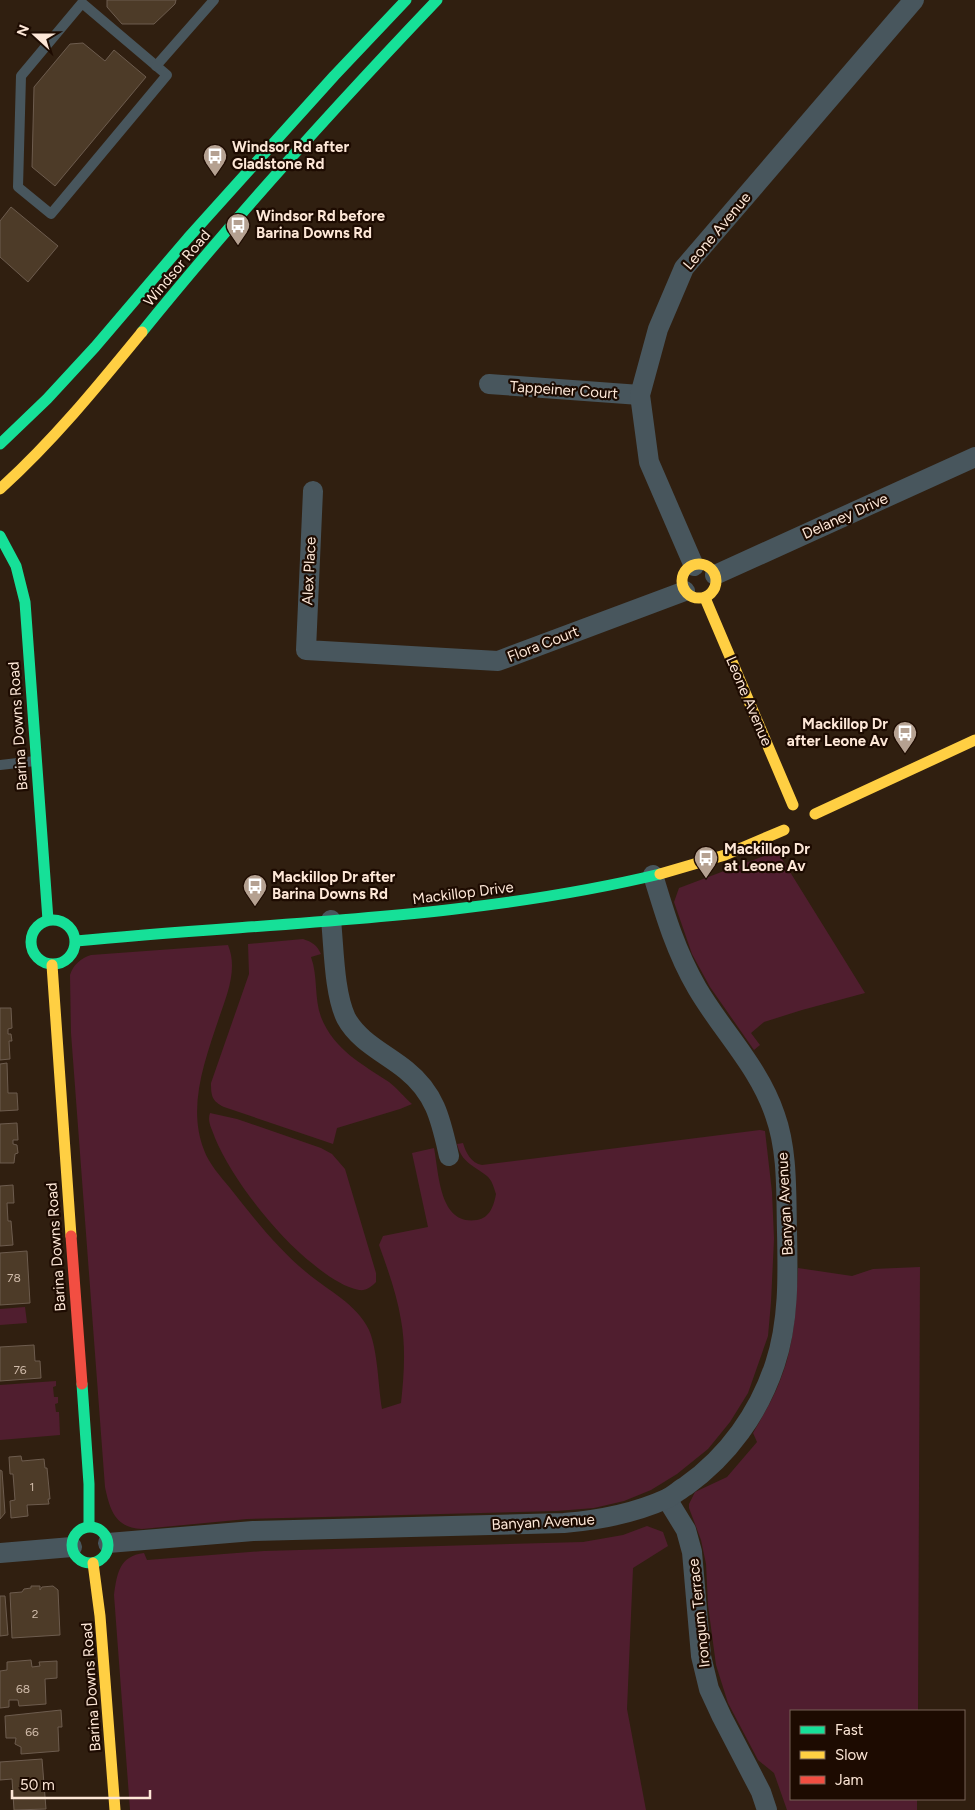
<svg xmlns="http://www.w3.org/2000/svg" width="975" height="1810" font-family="Figtree,sans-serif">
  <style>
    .green { fill: #501e2f }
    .building { fill: #4d3b28; stroke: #6d5c4e }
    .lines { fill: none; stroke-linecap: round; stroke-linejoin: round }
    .lane { stroke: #48565d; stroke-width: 10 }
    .street { stroke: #48565d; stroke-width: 20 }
    .fast { stroke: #16e098; stroke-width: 11 }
    .slow { stroke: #ffcf43; stroke-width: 11 }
    .jam { stroke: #f24e42; stroke-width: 11 }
    .labels { text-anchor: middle; stroke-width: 4.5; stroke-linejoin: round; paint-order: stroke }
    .number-label { font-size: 12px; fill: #d1bcab }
    .poi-label { font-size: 15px; font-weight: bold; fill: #fde7d7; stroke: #1d0b01; text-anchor: start }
    .street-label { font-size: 15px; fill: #fde7d7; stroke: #1d0b01 }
  </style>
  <rect width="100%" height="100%" fill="#301f10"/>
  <g class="green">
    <path d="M 777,851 L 865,993 L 802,1010 L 764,1022 L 751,1033 L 760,1045 L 754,1050 L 710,987 L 692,954 L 674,902 L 679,888 Z"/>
    <path d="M 303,939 C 312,942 317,945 321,954 L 311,957 C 318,976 314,998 321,1017 C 334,1050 362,1064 389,1082 C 397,1088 404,1097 412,1104 L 400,1109 L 337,1128 L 333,1144 L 224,1107 C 212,1101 211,1096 211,1083 L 249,974 L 248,944 Z"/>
    <path d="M 228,945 C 238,969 227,995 219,1018 C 205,1060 187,1107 204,1150 C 209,1164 221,1177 230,1188 C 253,1217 277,1248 306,1272 C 328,1291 356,1303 369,1330 C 378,1351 378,1386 382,1409 L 401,1403 C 404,1376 406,1347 401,1320 C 397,1295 388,1270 379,1245 L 383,1236 L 428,1227 L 412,1153 L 434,1148 C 439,1173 439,1226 477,1220 C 490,1218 494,1205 496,1194 C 494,1188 492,1180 487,1176 C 473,1165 462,1163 457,1144 L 463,1143 C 466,1153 471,1163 482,1165 L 760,1130 L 765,1131 L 772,1192 L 774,1239 L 771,1302 L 768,1336 L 748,1393 L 730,1422 L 708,1449 L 677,1474 L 651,1490 L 624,1501 L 594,1508 L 557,1511 L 247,1519 L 142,1529 C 116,1528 110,1511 105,1487 L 71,1033 L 70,975 C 73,965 81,958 91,955 Z"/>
    <path d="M 210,1113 L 237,1119 L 321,1148 L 332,1154 L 345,1169 L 376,1273 L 376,1282 C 371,1287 366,1291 359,1290 C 343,1287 325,1274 313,1264 C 277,1236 232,1179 215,1138 C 212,1129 207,1122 210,1113 Z"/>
    <path d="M 920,1267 L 918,1711 L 791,1711 L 791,1799 L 917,1799 L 917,1810 L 787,1810 L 774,1773 L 758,1760 L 728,1703 L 716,1665 L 708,1605 L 706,1564 L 701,1540 L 689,1508 L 689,1504 L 695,1492 L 727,1477 L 757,1442 L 753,1433 C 763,1415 774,1398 781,1378 C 795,1343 796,1305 798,1268 L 852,1276 L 873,1269 Z"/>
    <path d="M 25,1307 L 27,1323 L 0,1325 L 0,1309 Z"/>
    <path d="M 56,1381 L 56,1386 L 53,1387 L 54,1397 L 58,1397 L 58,1403 L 55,1404 L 56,1412 L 59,1412 L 60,1435 L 0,1440 L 0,1385 Z"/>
    <path d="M 647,1526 L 663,1532 L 668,1546 L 633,1568 L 627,1709 L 646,1810 L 130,1810 L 114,1595 C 117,1574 119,1556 144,1553 L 147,1560 L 264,1551 L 583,1542 L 623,1535 Z"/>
  </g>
  <g class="building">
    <path d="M 107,0 L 176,0 L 175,4 L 154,24 L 122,24 L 107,7 Z"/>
    <path d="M 83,43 L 105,61 L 114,50 L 146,77 L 55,186 L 32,167 L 34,87 L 70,44 Z"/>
    <path d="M 11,207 L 58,246 L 28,282 L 0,257 L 0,221 Z"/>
    <path d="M 0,1008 L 11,1008 L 12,1028 L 8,1029 L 8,1034 L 11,1034 L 12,1041 L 9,1041 L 10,1059 L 0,1060 Z"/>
    <path d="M 7,1063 L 8,1093 L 17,1093 L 18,1110 L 0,1111 L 0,1064 Z"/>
    <path d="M 17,1123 L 18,1140 L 13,1140 L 13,1144 L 17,1145 L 18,1153 L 15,1154 L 14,1163 L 0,1163 L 0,1124 Z"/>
    <path d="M 13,1185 L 14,1203 L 7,1203 L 8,1221 L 11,1221 L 13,1245 L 0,1246 L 0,1186 Z"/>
    <path d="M 27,1251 L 30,1303 L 0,1305 L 0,1253 Z"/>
    <path d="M 34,1345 L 35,1361 L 40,1361 L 41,1378 L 0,1381 L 0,1347 Z"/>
    <path d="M 21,1456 L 22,1461 L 44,1459 L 45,1468 L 47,1468 L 50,1499 L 48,1499 L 49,1504 L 27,1505 L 28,1516 L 11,1518 L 10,1501 L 15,1500 L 13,1474 L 10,1474 L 9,1457 Z"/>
    <path d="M 0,1470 L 2,1471 L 5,1513 L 0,1519 Z"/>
    <path d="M 31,1586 L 40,1586 L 40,1590 L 42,1587 L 53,1586 L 58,1590 L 60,1635 L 12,1638 L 10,1593 L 22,1592 L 24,1589 L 31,1588 Z"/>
    <path d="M 0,1596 L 5,1596 L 8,1635 L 0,1636 Z"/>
    <path d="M 31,1660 L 32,1667 L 40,1666 L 39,1662 L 57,1661 L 57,1678 L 45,1679 L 46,1704 L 19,1706 L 18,1700 L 9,1700 L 9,1707 L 0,1708 L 0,1671 L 7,1670 L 7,1662 Z"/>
    <path d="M 61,1710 L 62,1727 L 58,1727 L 59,1751 L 21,1754 L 21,1747 L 15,1744 L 16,1738 L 6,1738 L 5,1716 Z"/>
    <path d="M 42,1759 L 46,1809 L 14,1810 L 12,1779 L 0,1780 L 0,1762 Z"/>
  </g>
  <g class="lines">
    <g class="lane">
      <path d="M 82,3 L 167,75 L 51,214 L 18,187 L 21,76 Z"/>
      <path d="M 156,66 L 214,0"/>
      <path d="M 0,765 L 35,761"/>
    </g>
    <g class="street">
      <path d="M 489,384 L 640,395"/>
      <path d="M 313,491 L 306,650 L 498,661 L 685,591"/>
      <path d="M 694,566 L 649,462 L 640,395 L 658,329 L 684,268 L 914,0"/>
      <path d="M 715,575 L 975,457"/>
      <path d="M 331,920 C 334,948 334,993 346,1018 C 359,1042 385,1053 406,1070 C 436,1094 441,1121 449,1156"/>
      <path d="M 667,1499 L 686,1530 L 692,1552 L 701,1656 L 709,1689 L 722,1717 L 761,1792 L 767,1810"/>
      <path d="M 108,1543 L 253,1531 L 564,1523 C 599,1520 633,1514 666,1499 C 673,1496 679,1490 686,1486 C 728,1456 759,1413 775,1364 C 789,1322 788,1275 787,1232 C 786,1194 788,1151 775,1115 C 759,1067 722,1031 697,988 C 676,952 665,915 653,875"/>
      <path d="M 0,1553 L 72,1547"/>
    </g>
    <g class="fast">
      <path d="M 142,332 C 235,217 335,107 437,0"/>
      <path d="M 0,444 L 47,399 L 95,347 L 188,238 L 334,76 L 406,0"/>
      <path d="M 0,536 L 16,566 L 25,602 L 48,920"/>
      <circle cx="53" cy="942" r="22"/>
      <path d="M 76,941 C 271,922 469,920 660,874"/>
      <path d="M 82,1384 L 89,1484 L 89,1526"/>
      <circle cx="90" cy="1545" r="18"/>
    </g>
    <g class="slow">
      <path d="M 0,489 C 53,441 97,387 142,332"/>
      <circle cx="699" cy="581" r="17"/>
      <path d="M 705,598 L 793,805"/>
      <path d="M 815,814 L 975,740"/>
      <path d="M 660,874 L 725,855 L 784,830"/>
      <path d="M 52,965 L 71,1236"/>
      <path d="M 93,1563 L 100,1616 L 115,1810"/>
    </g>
    <path class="jam" d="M 71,1236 L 82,1384"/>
  </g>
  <defs>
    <g id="bus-pin" transform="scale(1.25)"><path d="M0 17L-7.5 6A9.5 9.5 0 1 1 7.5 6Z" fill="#b5a191" stroke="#1d0b01"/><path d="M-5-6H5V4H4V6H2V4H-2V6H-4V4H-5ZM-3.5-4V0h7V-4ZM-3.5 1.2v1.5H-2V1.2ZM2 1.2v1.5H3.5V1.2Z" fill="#fff"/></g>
  </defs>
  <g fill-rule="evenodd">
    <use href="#bus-pin" x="215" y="156"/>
    <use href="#bus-pin" x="238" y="225"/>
    <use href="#bus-pin" x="905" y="733"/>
    <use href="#bus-pin" x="706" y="858"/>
    <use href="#bus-pin" x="255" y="886"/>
  </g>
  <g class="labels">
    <g class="number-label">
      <text x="14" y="1282">78</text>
      <text x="20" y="1374">76</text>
      <text x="32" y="1491">1</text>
      <text x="35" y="1618">2</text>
      <text x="23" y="1693">68</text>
      <text x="32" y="1736">66</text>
    </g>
    <g class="poi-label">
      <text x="232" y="152">Windsor Rd after<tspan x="232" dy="17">Gladstone Rd</tspan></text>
      <text x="256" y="221">Windsor Rd before<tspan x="256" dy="17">Barina Downs Rd</tspan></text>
      <text x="888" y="729" text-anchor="end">Mackillop Dr<tspan x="888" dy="17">after Leone Av</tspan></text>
      <text x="724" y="854">Mackillop Dr<tspan x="724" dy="17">at Leone Av</tspan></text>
      <text x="272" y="882">Mackillop Dr after<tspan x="272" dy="17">Barina Downs Rd</tspan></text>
    </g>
    <g class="street-label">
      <text transform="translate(717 231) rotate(-50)" y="5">Leone Avenue</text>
      <text transform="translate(177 268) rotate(-50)" y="5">Windsor Road</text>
      <text transform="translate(564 390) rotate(4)" y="5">Tappeiner Court</text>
      <text transform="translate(845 516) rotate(-24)" y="5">Delaney Drive</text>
      <text transform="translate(309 571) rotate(-87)" y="5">Alex Place</text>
      <text transform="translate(543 644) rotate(-21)" y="5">Flora Court</text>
      <text transform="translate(749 701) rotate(67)" y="5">Leone Avenue</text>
      <text transform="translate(18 726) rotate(-94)" y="5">Barina Downs Road</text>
      <text transform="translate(463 893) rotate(-7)" y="5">Mackillop Drive</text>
      <text transform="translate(785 1204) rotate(-93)" y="5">Banyan Avenue</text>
      <text transform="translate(56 1247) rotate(-94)" y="5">Barina Downs Road</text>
      <text transform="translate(543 1522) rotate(-3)" y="5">Banyan Avenue</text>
      <text transform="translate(699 1613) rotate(-96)" y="5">Irongum Terrace</text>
      <text transform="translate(91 1687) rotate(-94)" y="5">Barina Downs Road</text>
    </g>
  </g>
  <rect x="790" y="1710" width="175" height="90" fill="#1d0b01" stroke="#776357"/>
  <rect x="800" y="1726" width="25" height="8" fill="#16e098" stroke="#776357"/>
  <text x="835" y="1735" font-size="15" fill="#fde7d7">Fast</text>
  <rect x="800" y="1751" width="25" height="8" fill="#ffcf43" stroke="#776357"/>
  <text x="835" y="1760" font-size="15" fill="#fde7d7">Slow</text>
  <rect x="800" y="1776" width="25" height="8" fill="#f24e42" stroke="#776357"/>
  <text x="835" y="1785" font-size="15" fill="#fde7d7">Jam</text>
  <g transform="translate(35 35) rotate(291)" stroke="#1d0b01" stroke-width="4" paint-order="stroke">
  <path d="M0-4L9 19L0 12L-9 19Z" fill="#fde7d7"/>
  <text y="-8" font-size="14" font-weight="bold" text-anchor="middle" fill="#fde7d7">N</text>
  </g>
  <path d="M12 1790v8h138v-8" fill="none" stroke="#fde7d7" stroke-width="2.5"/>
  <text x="20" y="1790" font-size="15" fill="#fde7d7" stroke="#1d0b01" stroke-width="4" paint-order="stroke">50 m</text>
</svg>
